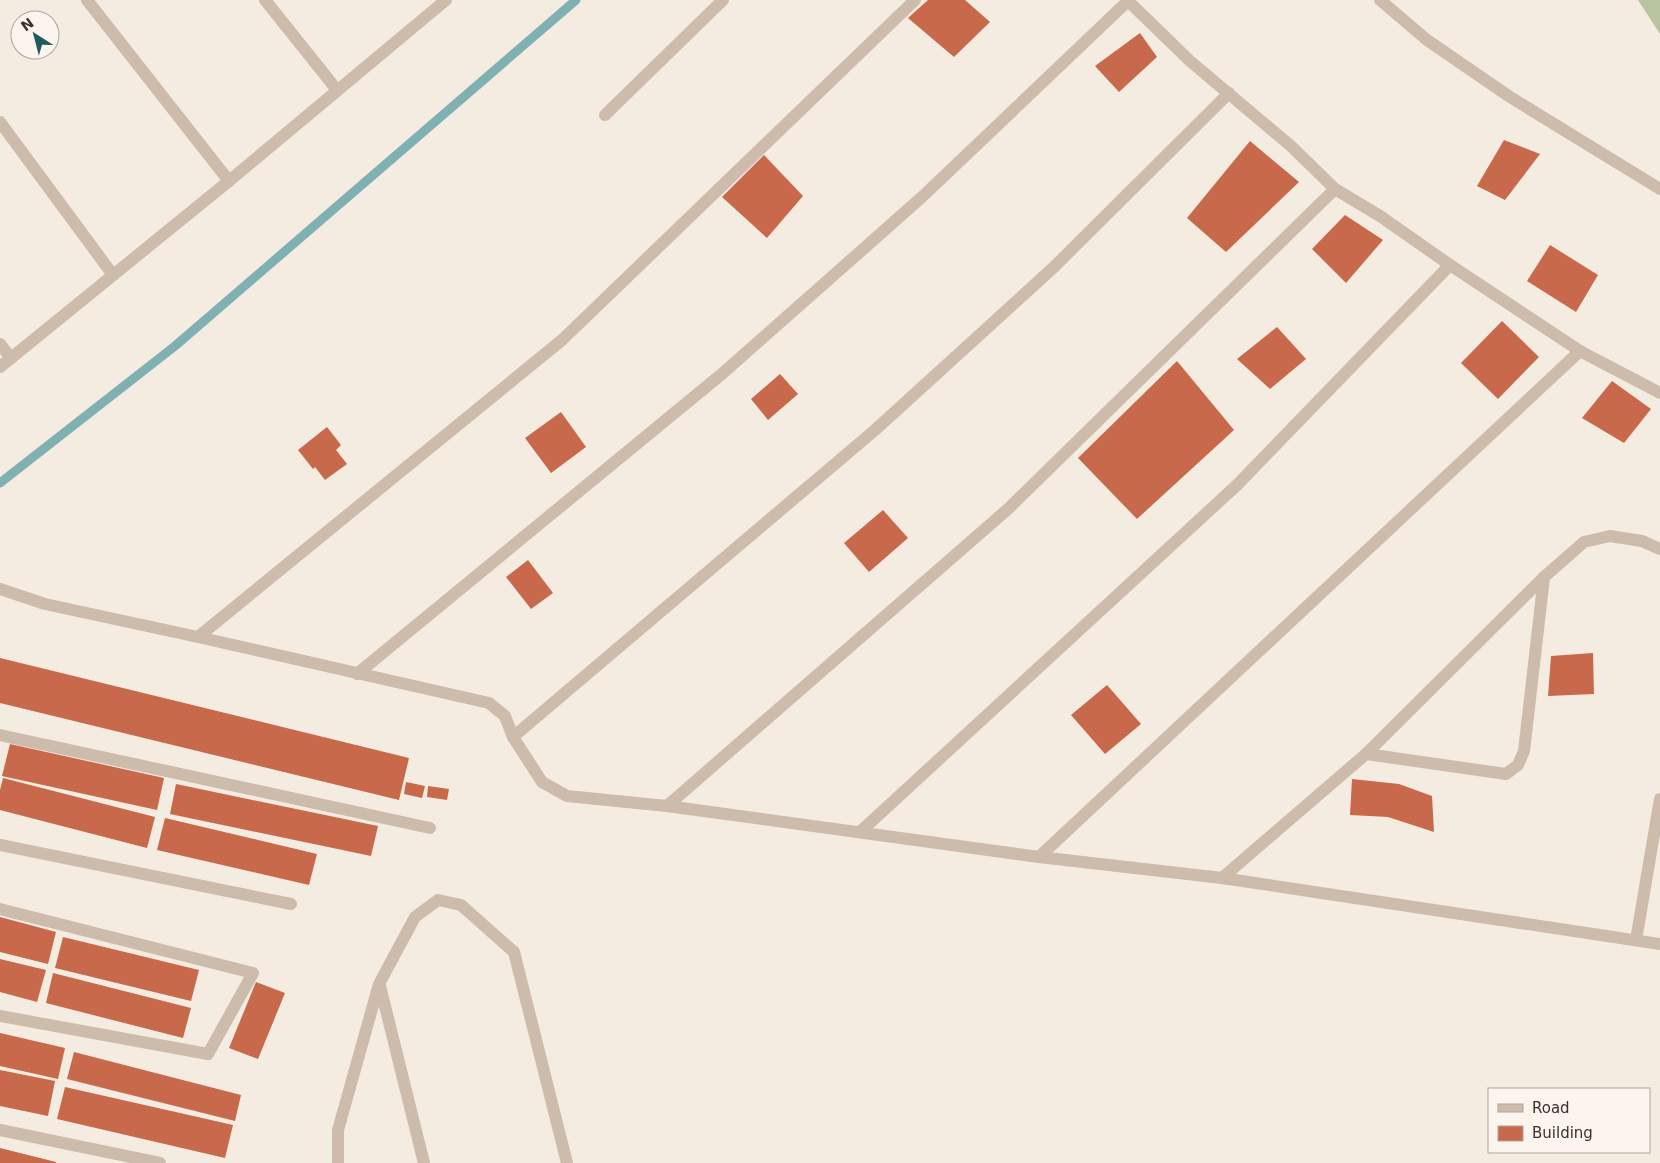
<svg xmlns="http://www.w3.org/2000/svg" width="1660" height="1163" font-family="'DejaVu Sans',sans-serif">
  <style>
    .green { fill: #b8c4a0 }
    .lines { fill: none; stroke-linecap: round; stroke-linejoin: round }
    .stream { stroke: #7fb0b2; stroke-width: 9 }
    .building { fill: #c8694b }
    .minor { stroke: #cdbbac; stroke-width: 12 }
  </style>
  <rect width="100%" height="100%" fill="#f4ebe1"/>
  <path class="green" d="M 1638,0 L 1660,0 L 1660,34 Z"/>
  <g class="lines">
    <path class="stream" d="M 0,483 L 175,346 L 576,0"/>
  </g>
  <g class="building">
    <path d="M 928,0 L 965,0 L 990,22 L 954,57 L 908,18 Z"/>
    <path d="M 1140,33 L 1157,57 L 1119,92 L 1095,66 Z"/>
    <path d="M 1504,140 L 1540,154 L 1505,200 L 1477,186 Z"/>
    <path d="M 1250,141 L 1299,182 L 1226,252 L 1187,218 Z"/>
    <path d="M 764,155 L 803,196 L 767,238 L 722,197 Z"/>
    <path d="M 1345,215 L 1383,240 L 1346,283 L 1312,249 Z"/>
    <path d="M 1550,245 L 1598,275 L 1576,312 L 1527,281 Z"/>
    <path d="M 1502,321 L 1539,357 L 1498,399 L 1461,363 Z"/>
    <path d="M 1277,327 L 1306,359 L 1270,389 L 1237,359 Z"/>
    <path d="M 1177,361 L 1234,430 L 1137,519 L 1078,458 Z"/>
    <path d="M 780,374 L 798,394 L 768,420 L 751,399 Z"/>
    <path d="M 1612,381 L 1651,409 L 1624,443 L 1582,418 Z"/>
    <path d="M 561,412 L 586,447 L 551,473 L 525,438 Z"/>
    <path d="M 327,427 L 341,445 L 336,450 L 347,464 L 325,480 L 315,467 L 313,469 L 298,450 Z"/>
    <path d="M 883,510 L 908,538 L 869,572 L 844,543 Z"/>
    <path d="M 528,560 L 553,593 L 531,609 L 506,577 Z"/>
    <path d="M 1593,653 L 1594,694 L 1548,696 L 1551,656 Z"/>
    <path d="M 0,658 L 409,758 L 399,800 L 0,703 Z"/>
    <path d="M 1107,685 L 1141,724 L 1105,754 L 1071,715 Z"/>
    <path d="M 10,744 L 164,778 L 157,810 L 2,776 Z"/>
    <path d="M 3,778 L 155,817 L 147,848 L 0,810 L 0,790 Z"/>
    <path d="M 1352,779 L 1399,784 L 1432,796 L 1434,832 L 1388,817 L 1350,815 Z"/>
    <path d="M 406,782 L 425,786 L 422,798 L 404,794 Z"/>
    <path d="M 176,784 L 378,826 L 371,856 L 170,814 Z"/>
    <path d="M 428,786 L 449,789 L 447,800 L 427,797 Z"/>
    <path d="M 165,818 L 317,854 L 309,885 L 157,850 Z"/>
    <path d="M 0,917 L 56,932 L 48,964 L 0,952 Z"/>
    <path d="M 63,937 L 199,970 L 191,1001 L 55,968 Z"/>
    <path d="M 0,959 L 46,970 L 37,1002 L 0,992 Z"/>
    <path d="M 53,973 L 191,1008 L 183,1038 L 46,1003 Z"/>
    <path d="M 256,982 L 285,993 L 258,1059 L 229,1048 Z"/>
    <path d="M 0,1033 L 65,1048 L 58,1079 L 0,1066 Z"/>
    <path d="M 74,1052 L 241,1095 L 235,1121 L 67,1079 Z"/>
    <path d="M 0,1070 L 55,1081 L 48,1116 L 0,1106 Z"/>
    <path d="M 65,1087 L 233,1125 L 225,1158 L 57,1119 Z"/>
    <path d="M 0,1148 L 56,1162 L 56,1163 L 0,1163 Z"/>
  </g>
  <g class="lines">
    <g class="minor">
      <path d="M 87,0 L 229,181"/>
      <path d="M 265,0 L 337,90"/>
      <path d="M 1127,0 L 1190,61 L 1292,147 L 1335,189 L 1380,216 L 1450,265 L 1580,351 L 1660,393"/>
      <path d="M 1380,0 L 1427,40 L 1510,97 L 1660,189"/>
      <path d="M 605,115 L 723,0"/>
      <path d="M 0,122 L 113,275"/>
      <path d="M 0,344 L 11,358"/>
      <path d="M 0,367 L 229,181 L 446,0"/>
      <path d="M 0,589 L 45,604 L 198,637 L 489,703 L 505,716 L 513,737 L 542,782 L 567,796 L 667,806 L 1039,857 L 1222,878 L 1660,944"/>
      <path d="M 198,637 L 562,340 L 915,0"/>
      <path d="M 357,674 L 723,373 L 922,197 L 1128,1"/>
      <path d="M 0,735 L 430,828"/>
      <path d="M 513,737 L 875,430 L 1054,267 L 1229,93"/>
      <path d="M 1366,754 L 1506,774 L 1518,765 L 1524,751 L 1544,577"/>
      <path d="M 667,806 L 1008,509 L 1335,189"/>
      <path d="M 860,832 L 1237,485 L 1450,265"/>
      <path d="M 0,845 L 291,904"/>
      <path d="M 1039,857 L 1580,351"/>
      <path d="M 1222,878 L 1366,754 L 1544,577 L 1584,542 L 1610,536 L 1642,541 L 1660,549"/>
      <path d="M 0,909 L 253,973 L 208,1054 L 0,1016"/>
      <path d="M 1636,940 L 1660,799"/>
      <path d="M 380,986 L 424,1163"/>
      <path d="M 0,1130 L 160,1163"/>
      <path d="M 338,1163 L 338,1130 L 379,984 L 415,917 L 438,900 L 461,905 L 514,952 L 567,1163"/>
    </g>
  </g>
  <rect x="1488" y="1088" width="162" height="65" fill="#fbf5ee" stroke="#aea6a0"/>
  <rect x="1498" y="1104" width="25" height="8" fill="#cdbbac" stroke="#aea6a0"/>
  <text x="1532" y="1113" font-size="15" fill="#3b302b">Road</text>
  <rect x="1498" y="1126" width="25" height="15" fill="#c8694b" stroke="#aea6a0"/>
  <text x="1532" y="1138" font-size="15" fill="#3b302b">Building</text>
  <g transform="translate(35 35) rotate(324)"><circle r="24" fill="#fbf5ee" stroke="#aea6a0"/>
  <path d="M0-4L9 19L0 12L-9 19Z" fill="#1f5a5e"/>
  <text y="-8" font-size="14" font-weight="bold" text-anchor="middle" fill="#3b302b">N</text>
  </g>
</svg>
